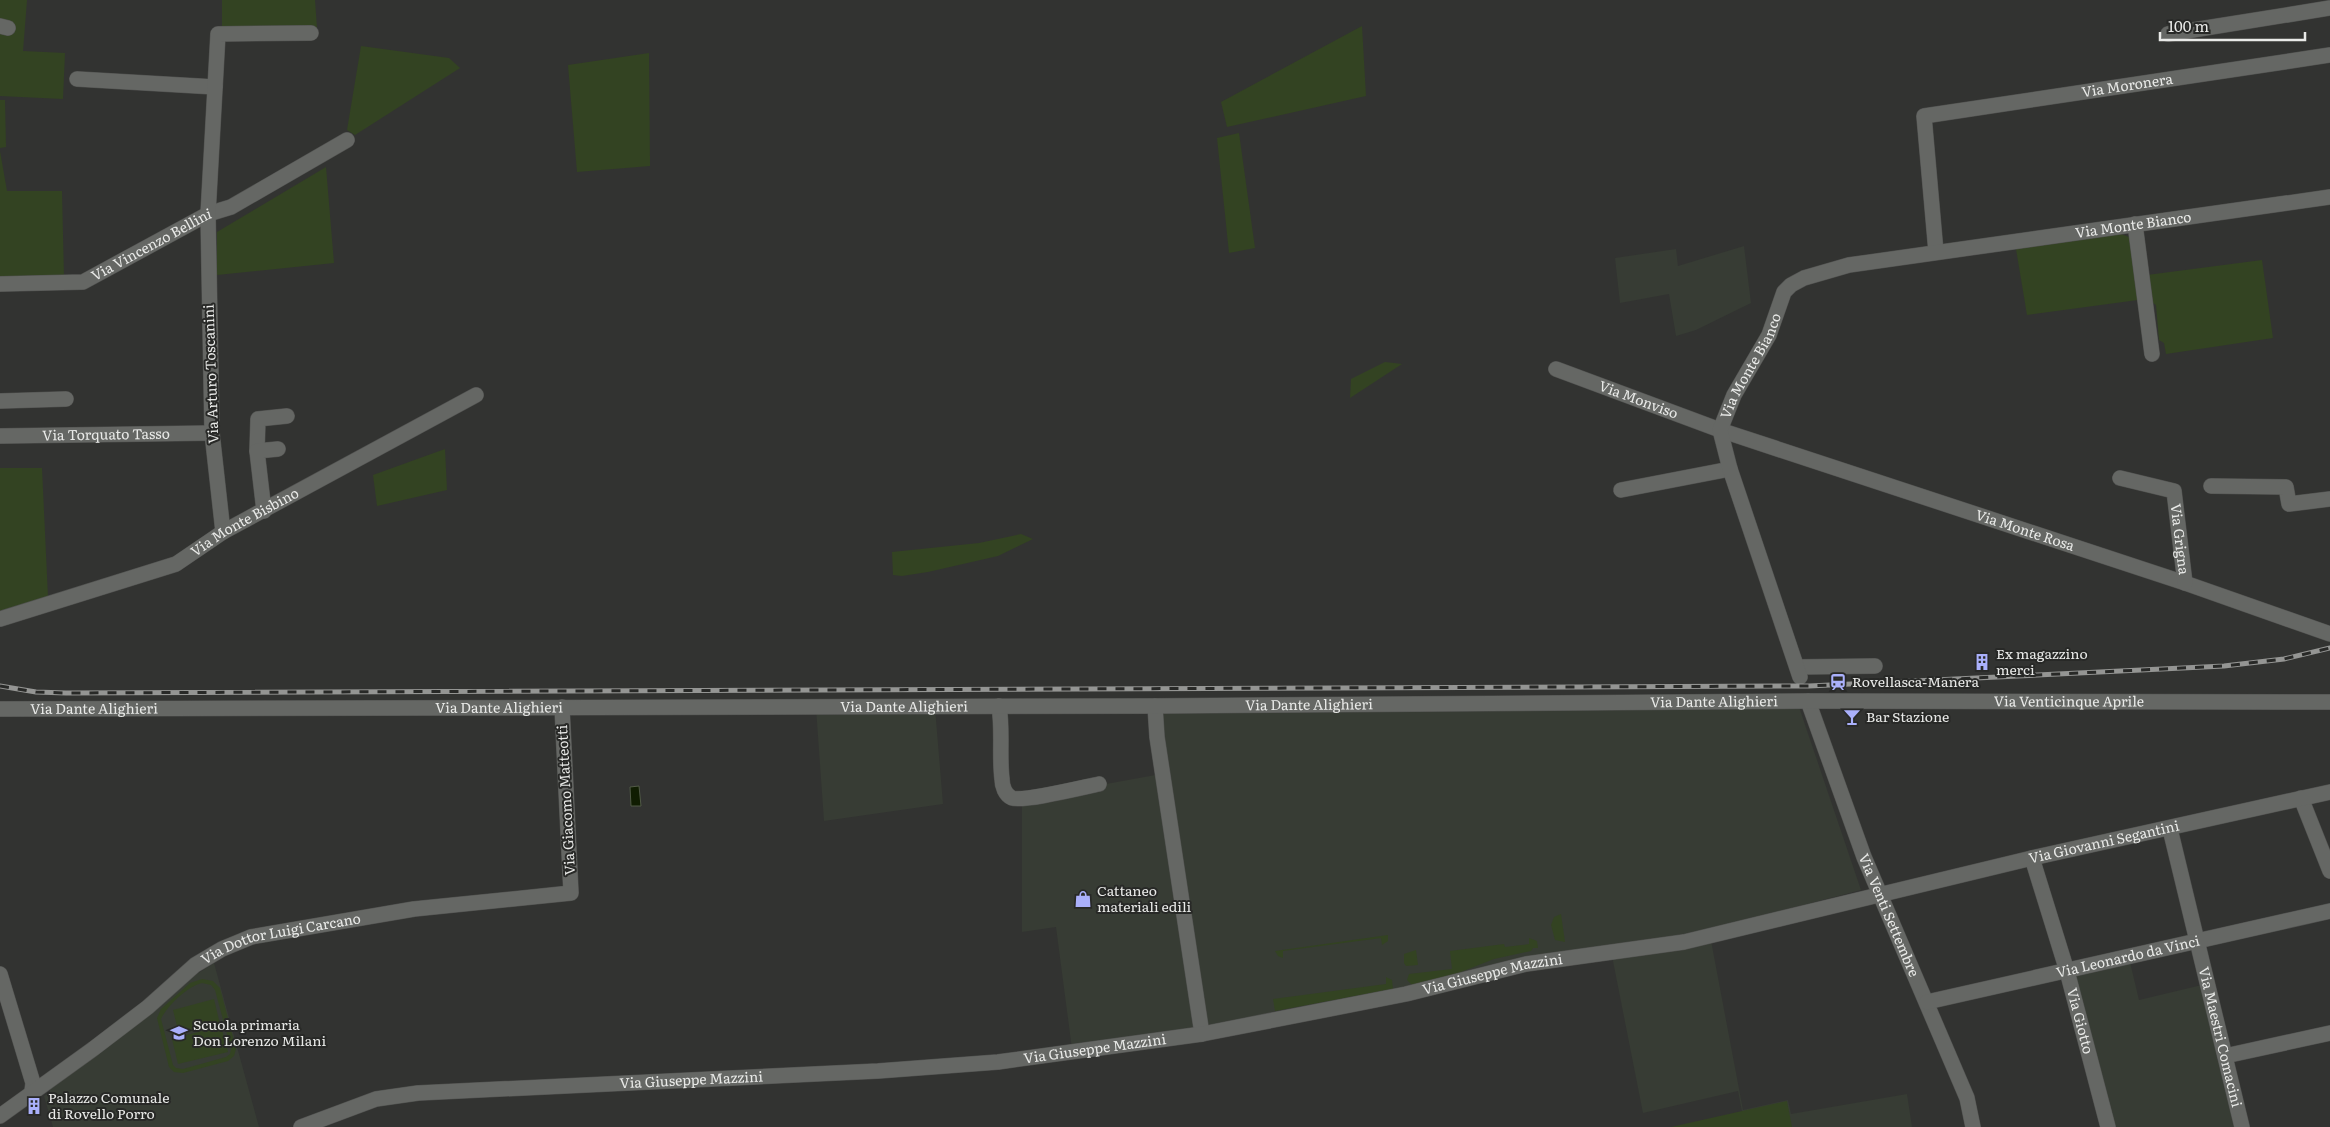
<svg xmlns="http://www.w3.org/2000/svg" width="2330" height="1127" font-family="Literata,serif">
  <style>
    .built { fill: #373c34 }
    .green { fill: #334322; fill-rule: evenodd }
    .water { fill: #101d02; stroke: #515a47 }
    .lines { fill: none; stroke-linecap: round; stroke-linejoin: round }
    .minor-casing { stroke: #50514f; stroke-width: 16 }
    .minor { stroke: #656764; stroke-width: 15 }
    .rail-casing { stroke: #949593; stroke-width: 5 }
    .rail { stroke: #282927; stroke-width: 3; stroke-dasharray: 9; stroke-linecap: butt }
    .labels { text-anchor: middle; stroke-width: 4; stroke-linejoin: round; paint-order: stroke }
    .street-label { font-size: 14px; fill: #e9eae8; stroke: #282927 }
    .poi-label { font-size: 14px; fill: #e9eae8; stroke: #282927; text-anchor: start }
  </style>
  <rect width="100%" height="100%" fill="#323331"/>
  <g class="built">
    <path d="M 1744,246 L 1751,303 L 1696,330 L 1676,336 L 1669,294 L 1620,303 L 1615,258 L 1676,249 L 1678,266 Z"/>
    <path d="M 1797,701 L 1861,890 L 1709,930 L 1743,1110 L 1788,1100 L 1791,1114 L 1907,1094 L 1912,1127 L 1745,1127 L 1738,1091 L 1643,1113 L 1611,951 L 1277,1011 L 1193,1034 L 1072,1049 L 1056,927 L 1022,932 L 1022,792 L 1104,777 L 1106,784 L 1161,774 L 1153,708 Z"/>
    <path d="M 816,708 L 935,708 L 943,804 L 824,821 Z"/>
    <path d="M 2129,958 L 2139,1000 L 2206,984 L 2241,1127 L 2109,1127 L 2068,972 Z"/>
    <path d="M 214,963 L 259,1127 L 53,1127 L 44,1096 L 50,1092 L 50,1087 L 150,1014 L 197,974 Z"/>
  </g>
  <g class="green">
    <path d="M 0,0 L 27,0 L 23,51 L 65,53 L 63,99 L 0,96 Z"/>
    <path d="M 222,0 L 315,0 L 317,28 L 222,30 Z"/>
    <path d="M 1362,26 L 1366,96 L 1227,127 L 1221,102 Z"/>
    <path d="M 361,46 L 449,58 L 460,68 L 355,135 L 347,130 Z"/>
    <path d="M 649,53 L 650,166 L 577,172 L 568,65 Z"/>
    <path d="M 0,100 L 5,100 L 6,147 L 0,148 Z"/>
    <path d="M 1239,133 L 1255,248 L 1229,253 L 1217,138 Z"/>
    <path d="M 0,151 L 7,191 L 62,191 L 64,277 L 0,279 Z"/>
    <path d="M 326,167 L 334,263 L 217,275 L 217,232 Z"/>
    <path d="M 2121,234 L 2129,237 L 2138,300 L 2027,315 L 2016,249 Z"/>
    <path d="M 2262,260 L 2273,338 L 2166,354 L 2164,343 L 2159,340 L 2156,305 L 2150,301 L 2147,275 Z"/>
    <path d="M 1385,362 L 1402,364 L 1350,398 L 1351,379 Z"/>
    <path d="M 445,449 L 447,490 L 377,506 L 373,475 Z"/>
    <path d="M 0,468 L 42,468 L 48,597 L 0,612 Z"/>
    <path d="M 1021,534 L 1033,539 L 998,556 L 928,572 L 902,576 L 893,575 L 892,552 L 979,543 Z"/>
    <path d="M 1561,914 L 1565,942 L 1555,940 L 1551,925 L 1554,917 Z"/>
    <path d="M 1388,935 L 1388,941 L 1382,945 L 1381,938 L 1283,951 L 1283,958 L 1278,956 L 1275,951 Z"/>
    <path d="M 1529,938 L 1537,941 L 1538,948 L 1533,948 L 1531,951 L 1494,959 L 1438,981 L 1413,986 L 1407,980 L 1409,974 L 1452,969 L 1450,951 L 1504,944 L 1505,947 L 1529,944 Z"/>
    <path d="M 1416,950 L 1418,965 L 1406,966 L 1404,963 L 1404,954 Z"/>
    <path d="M 1386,977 L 1392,980 L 1393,989 L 1275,1011 L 1273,999 L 1386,984 Z"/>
    <path d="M 202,979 L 213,981 L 220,988 L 236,1049 L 234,1056 L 228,1061 L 183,1073 L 174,1072 L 169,1067 L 157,1018 L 161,1009 L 190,983 ZM 202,983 L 211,985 L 215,990 L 231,1049 L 230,1054 L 226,1057 L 183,1069 L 176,1068 L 173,1065 L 161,1019 C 167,1006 188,986 202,983 Z"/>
    <path d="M 214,999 L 220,1024 L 179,1034 L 173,1010 Z"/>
    <path d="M 221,1026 L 228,1052 L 178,1064 L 172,1039 Z"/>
    <path d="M 1787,1101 L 1792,1127 L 1671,1127 Z"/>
  </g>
  <path class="water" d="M 639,786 L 641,806 L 631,806 L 630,787 Z"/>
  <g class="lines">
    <g class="minor-casing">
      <g id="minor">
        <path d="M 0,26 L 8,28"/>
        <path d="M 2168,34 L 2330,8"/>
        <path d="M 77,79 L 215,87"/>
        <path d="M 2135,224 L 2152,354"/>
        <path id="s1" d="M 1936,252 L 1924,116 L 2330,55"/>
        <path id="s2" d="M 0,284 L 83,282 L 208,214 L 231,207 L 347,140"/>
        <path id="s3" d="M 1556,369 L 1720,430 L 2185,583 L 2330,634"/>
        <path d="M 0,401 L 66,399"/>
        <path id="s4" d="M 0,436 L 212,433"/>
        <path d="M 257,451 L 258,419 L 287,416"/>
        <path id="s5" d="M 2120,478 L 2174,491 L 2185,583"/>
        <path d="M 2211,486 L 2286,487 L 2289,504 L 2330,499"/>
        <path d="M 1621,490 L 1730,469"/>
        <path d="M 264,511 L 257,451 L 278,449"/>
        <path d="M 223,532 L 212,433 L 208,214 L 218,34 L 311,33"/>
        <path id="s6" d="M 0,619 L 176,564 L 223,532 L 476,395"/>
        <path d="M 1797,667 L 1875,666"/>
        <path id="s7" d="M 1800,677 L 1730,469 L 1720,430 L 1734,395 L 1769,335 L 1784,292 L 1791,285 L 1804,278 L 1849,265 L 2330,197"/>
        <path id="s8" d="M 1808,701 L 1864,857 L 1967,1098 L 1973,1127"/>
        <path d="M 999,706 C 1003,731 999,755 1002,779 C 1002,786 1005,795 1012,798 C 1023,802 1084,787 1099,784"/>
        <path d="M 1155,706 L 1157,737 L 1202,1034"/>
        <path id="s9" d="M 0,709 L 1155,706 L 1808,701 L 2330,702"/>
        <path d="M 2301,798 L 2330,871"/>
        <path id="s10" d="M 2170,829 L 2242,1127"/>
        <path id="s11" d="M 2032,858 L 2067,971 L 2108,1127"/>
        <path d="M 0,974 L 33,1083 L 32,1091"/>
        <path id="s12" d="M 1927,1002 L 2330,911"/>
        <path d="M 2225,1056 L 2330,1033"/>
        <path id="s13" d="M 0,1116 L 93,1049 L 148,1007 L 195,965 L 222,949 L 251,937 L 414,909 L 571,893 L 562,707"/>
        <path id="s14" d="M 301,1127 L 376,1099 L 418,1093 L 878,1071 L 998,1062 L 1202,1034 L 1406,994 L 1526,964 L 1684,942 L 2032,858 L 2330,792"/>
      </g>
    </g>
    <use href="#minor" class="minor"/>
    <g class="rail-casing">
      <path id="rail" d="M 0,686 L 36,692 L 66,693 L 1809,686 L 2224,666 L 2284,659 L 2330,648"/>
    </g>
    <use href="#rail" class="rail"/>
  </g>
  <defs>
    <g id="building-bare" transform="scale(1.35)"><path d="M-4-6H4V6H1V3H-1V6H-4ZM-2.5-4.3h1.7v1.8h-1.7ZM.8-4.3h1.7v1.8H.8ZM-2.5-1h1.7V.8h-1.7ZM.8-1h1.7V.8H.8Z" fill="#aab0fb" stroke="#282927" stroke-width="2.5" paint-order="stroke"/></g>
    <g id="station-bare" transform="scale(1.35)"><path d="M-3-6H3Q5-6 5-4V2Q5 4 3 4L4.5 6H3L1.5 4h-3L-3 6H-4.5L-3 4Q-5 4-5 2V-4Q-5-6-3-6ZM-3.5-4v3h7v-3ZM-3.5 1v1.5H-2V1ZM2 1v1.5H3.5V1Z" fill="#aab0fb" stroke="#282927" stroke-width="2.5" paint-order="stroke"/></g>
    <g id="bar-bare" transform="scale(1.35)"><path d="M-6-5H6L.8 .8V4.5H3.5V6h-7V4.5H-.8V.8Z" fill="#aab0fb" stroke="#282927" stroke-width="2.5" paint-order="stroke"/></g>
    <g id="shop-bare" transform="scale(1.35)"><path d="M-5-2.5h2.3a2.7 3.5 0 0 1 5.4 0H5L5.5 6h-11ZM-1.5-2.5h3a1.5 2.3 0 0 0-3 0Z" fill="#aab0fb" stroke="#282927" stroke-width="2.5" paint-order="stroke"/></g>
    <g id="school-bare" transform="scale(1.35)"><path d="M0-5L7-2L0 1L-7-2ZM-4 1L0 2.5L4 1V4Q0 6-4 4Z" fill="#aab0fb" stroke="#282927" stroke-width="2.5" paint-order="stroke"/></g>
  </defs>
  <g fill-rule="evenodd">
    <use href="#building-bare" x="1982" y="662"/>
    <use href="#station-bare" x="1838" y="682"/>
    <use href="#bar-bare" x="1852" y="717"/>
    <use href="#shop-bare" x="1083" y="899"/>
    <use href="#school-bare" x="179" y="1033"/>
    <use href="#building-bare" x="34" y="1106"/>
  </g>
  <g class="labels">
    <g class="street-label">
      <text dy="5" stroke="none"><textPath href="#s1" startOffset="342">Via Moronera</textPath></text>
      <text dy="5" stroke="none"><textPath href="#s7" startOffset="771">Via Monte Bianco</textPath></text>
      <text dy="5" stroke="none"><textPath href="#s2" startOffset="161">Via Vincenzo Bellini</textPath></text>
      <text dy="5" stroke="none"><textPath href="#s7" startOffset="331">Via Monte Bianco</textPath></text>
      <text transform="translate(211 374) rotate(-92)" y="5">Via Arturo Toscanini</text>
      <text dy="5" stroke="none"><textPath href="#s3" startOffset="88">Via Monviso</textPath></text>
      <text dy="5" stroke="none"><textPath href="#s4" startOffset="106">Via Torquato Tasso</textPath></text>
      <text dy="5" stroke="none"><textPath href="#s6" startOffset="265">Via Monte Bisbino</textPath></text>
      <text dy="5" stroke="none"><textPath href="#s3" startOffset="496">Via Monte Rosa</textPath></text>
      <text dy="5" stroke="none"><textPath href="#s5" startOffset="104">Via Grigna</textPath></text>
      <text dy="5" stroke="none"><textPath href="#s9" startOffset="1714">Via Dante Alighieri</textPath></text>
      <text dy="5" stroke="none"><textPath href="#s9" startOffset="2069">Via Venticinque Aprile</textPath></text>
      <text dy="5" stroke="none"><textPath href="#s9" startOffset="1309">Via Dante Alighieri</textPath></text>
      <text dy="5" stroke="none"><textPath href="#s9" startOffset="499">Via Dante Alighieri</textPath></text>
      <text dy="5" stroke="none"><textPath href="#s9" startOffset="904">Via Dante Alighieri</textPath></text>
      <text dy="5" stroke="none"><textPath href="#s9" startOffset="94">Via Dante Alighieri</textPath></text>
      <text transform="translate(566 800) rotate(-93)" y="5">Via Giacomo Matteotti</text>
      <text dy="5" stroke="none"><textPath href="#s14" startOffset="1832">Via Giovanni Segantini</textPath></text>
      <text dy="5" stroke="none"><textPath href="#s8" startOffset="229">Via Venti Settembre</textPath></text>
      <text dy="5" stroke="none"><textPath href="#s13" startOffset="338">Via Dottor Luigi Carcano</textPath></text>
      <text dy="5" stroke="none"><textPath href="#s12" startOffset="206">Via Leonardo da Vinci</textPath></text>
      <text dy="5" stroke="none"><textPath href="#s14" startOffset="1206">Via Giuseppe Mazzini</textPath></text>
      <text dy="5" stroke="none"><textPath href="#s11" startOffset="170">Via Giotto</textPath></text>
      <text dy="5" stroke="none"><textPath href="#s10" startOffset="214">Via Maestri Comacini</textPath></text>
      <text dy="5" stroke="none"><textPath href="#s14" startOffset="801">Via Giuseppe Mazzini</textPath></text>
      <text dy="5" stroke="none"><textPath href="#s14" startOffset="396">Via Giuseppe Mazzini</textPath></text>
    </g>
    <g class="poi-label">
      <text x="1996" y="659">Ex magazzino<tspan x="1996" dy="16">merci</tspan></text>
      <text x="1852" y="687">Rovellasca-Manera</text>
      <text x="1866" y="722">Bar Stazione</text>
      <text x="1097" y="896">Cattaneo<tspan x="1097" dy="16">materiali edili</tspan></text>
      <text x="193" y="1030">Scuola primaria<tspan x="193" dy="16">Don Lorenzo Milani</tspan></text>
      <text x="48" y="1103">Palazzo Comunale<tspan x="48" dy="16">di Rovello Porro</tspan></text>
    </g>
  </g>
  <path d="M2160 32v8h145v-8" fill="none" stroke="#e9eae8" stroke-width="2.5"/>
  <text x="2168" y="32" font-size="15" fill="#e9eae8" stroke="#282927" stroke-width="4" paint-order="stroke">100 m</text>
</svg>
